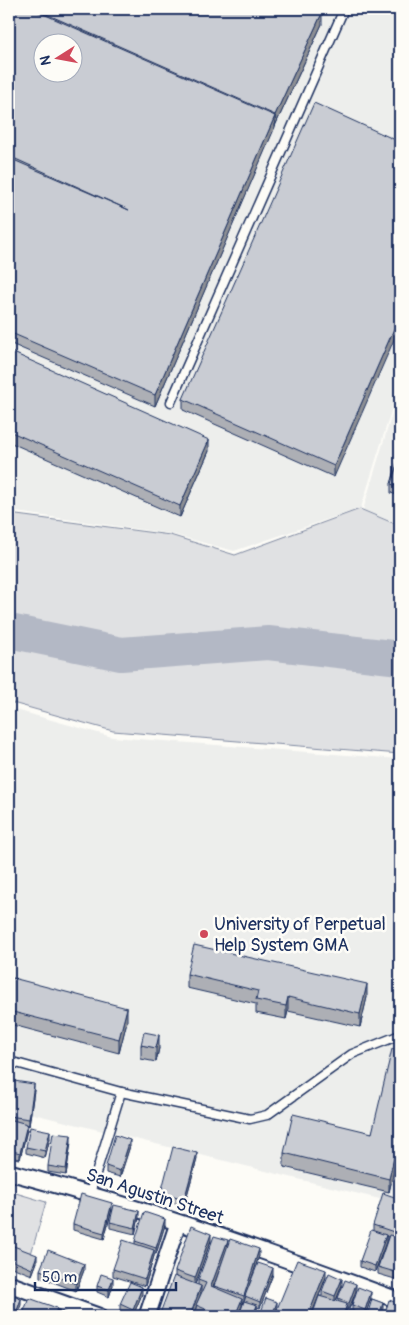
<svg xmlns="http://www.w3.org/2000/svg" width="409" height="1325" font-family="Pangolin,sans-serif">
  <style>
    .built { fill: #edeeec; fill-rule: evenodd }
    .green { fill: #e0e1e3; stroke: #7e88a0 }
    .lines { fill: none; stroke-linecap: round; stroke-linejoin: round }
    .river { stroke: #b3b8c5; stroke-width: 34 }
    .lane-casing { stroke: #1b2f5e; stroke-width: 11 }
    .street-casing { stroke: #1b2f5e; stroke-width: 19 }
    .lane { stroke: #fdfcf7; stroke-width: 8 }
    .street { stroke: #fdfcf7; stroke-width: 15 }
    .wall { fill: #adafb5; stroke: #1b2f5e; fill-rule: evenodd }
    .shaded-wall { fill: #8d8f94; stroke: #1b2f5e }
    .building { fill: #c9ccd3; stroke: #1b2f5e; fill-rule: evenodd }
    .poi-dot { fill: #d1495b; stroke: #fdfcf7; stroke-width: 2 }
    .labels { text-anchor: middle; stroke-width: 5; stroke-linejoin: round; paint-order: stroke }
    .poi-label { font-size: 18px; fill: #1b2f5e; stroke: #fdfcf7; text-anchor: start }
    .street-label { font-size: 18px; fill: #1b2f5e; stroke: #fdfcf7 }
  </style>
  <rect width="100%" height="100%" fill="#fdfcf7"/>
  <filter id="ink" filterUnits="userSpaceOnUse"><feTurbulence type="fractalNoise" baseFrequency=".02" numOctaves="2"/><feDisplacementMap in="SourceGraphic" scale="10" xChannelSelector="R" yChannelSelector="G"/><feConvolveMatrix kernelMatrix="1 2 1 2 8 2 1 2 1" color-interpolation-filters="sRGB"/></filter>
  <g filter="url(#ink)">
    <g class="built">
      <path d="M 9,9 L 385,9 L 400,17 L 400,382 L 361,508 L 234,551 L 171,534 L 9,511 ZM 42,42 L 72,42 L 72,72 L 42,72 Z"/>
      <path d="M 400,387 L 400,525 L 363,510 Z"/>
      <path d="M 9,708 L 112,737 L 400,759 L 400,1204 L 9,1108 Z"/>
    </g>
    <g class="green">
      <path d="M 360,509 L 400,526 L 400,754 L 113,731 L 9,702 L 9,514 L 170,535 L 235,555 Z"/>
      <path d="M 9,1191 L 46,1202 L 31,1254 L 9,1248 Z"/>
    </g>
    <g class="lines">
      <path class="river" d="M 9,631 L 121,654 L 268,643 L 400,658"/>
      <g class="lane-casing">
        <g id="lane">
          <path d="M 171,402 L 344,9"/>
          <path d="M 9,1061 L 121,1092 L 250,1119 L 267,1115 L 352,1054 L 400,1035"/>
          <path d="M 90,1193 L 121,1092"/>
        </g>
      </g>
      <g class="street-casing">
        <g id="street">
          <path d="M 9,1172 C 142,1207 271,1253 400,1301"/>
          <path d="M 9,1284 L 98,1316"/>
          <path d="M 147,1316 L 178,1223"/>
        </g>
      </g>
      <use href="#lane" class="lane"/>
      <use href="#street" class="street"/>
    </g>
    <g class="wall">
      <path d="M 9,9 L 312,9 L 322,24 L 275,126 L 155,406 L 9,343 Z"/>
      <path d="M 400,142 L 334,477 L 183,410 L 183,399 Z"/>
      <path d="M 9,351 L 209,451 L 180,517 L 9,442 Z"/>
      <path d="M 400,455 L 400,496 L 391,493 L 391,484 Z"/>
      <path d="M 187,974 L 367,997 L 360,1027 L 288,1011 L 286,1019 L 256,1013 L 256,1004 L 187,988 Z"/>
      <path d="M 9,977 L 127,1021 L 119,1053 L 9,1024 Z"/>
      <path d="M 141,1045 L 159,1048 L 156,1062 L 141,1059 Z"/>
      <path d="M 400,1051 L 400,1146 L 389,1192 L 284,1167 L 284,1153 L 372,1133 Z"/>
      <path d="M 34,1090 L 29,1126 L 27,1125 L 27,1130 L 20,1159 L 9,1157 L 9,1114 Z"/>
      <path d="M 50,1138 L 45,1158 L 26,1153 L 26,1147 Z"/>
      <path d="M 71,1142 L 66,1175 L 48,1172 L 48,1166 Z"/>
      <path d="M 130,1146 L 120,1177 L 106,1173 L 106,1166 Z"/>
      <path d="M 197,1159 L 184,1206 L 161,1200 L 161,1193 Z"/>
      <path d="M 400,1199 L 400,1263 L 395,1279 L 378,1274 L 378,1267 L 388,1237 L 386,1236 L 386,1242 L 375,1272 L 360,1267 L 360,1261 L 373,1230 L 373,1225 Z"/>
      <path d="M 112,1209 L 104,1239 L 73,1230 L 73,1224 Z"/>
      <path d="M 139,1218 L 135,1234 L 110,1228 L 110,1222 Z"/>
      <path d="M 165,1225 L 156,1254 L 154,1254 L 154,1256 L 145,1286 L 113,1276 L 113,1269 L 135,1244 L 135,1241 Z"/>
      <path d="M 211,1240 L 195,1284 L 198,1285 L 198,1280 L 228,1245 L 259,1256 L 248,1288 L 273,1274 L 260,1308 L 257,1307 L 257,1312 L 255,1316 L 239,1316 L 243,1302 L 242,1302 L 242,1306 L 237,1316 L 207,1316 L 196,1312 L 196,1306 L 175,1276 L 175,1271 ZM 223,1260 L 214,1286 L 214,1288 L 213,1287 Z"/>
      <path d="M 9,1252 L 37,1262 L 32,1275 L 9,1266 Z"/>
      <path d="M 40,1270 L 84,1270 L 76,1291 L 40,1277 Z"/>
      <path d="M 326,1277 L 319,1296 L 322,1296 L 322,1291 L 342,1285 L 336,1301 L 338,1302 L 338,1298 L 356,1290 L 371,1298 L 365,1316 L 362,1315 L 362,1316 L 352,1310 L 352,1305 L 355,1296 L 349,1309 L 347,1308 L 347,1310 L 318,1298 L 311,1316 L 277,1316 L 277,1309 Z"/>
      <path d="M 113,1285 L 109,1297 L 97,1292 L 97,1286 Z"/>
      <path d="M 142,1294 L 133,1316 L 120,1311 L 120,1304 Z"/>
      <path d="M 277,1309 L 274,1316 L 261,1316 L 261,1312 Z"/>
    </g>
    <g class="shaded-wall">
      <path d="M 322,13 L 322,24 L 275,126 L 275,115 Z"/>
      <path d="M 275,116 L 275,127 L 155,406 L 155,395 Z"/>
      <path d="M 400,315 L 400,326 L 334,477 L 334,466 Z"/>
      <path d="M 209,440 L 209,451 L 180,517 L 180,506 Z"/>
      <path d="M 367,984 L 367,997 L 360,1027 L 360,1014 Z"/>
      <path d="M 288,997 L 288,1011 L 286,1019 L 286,1006 Z"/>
      <path d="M 127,1008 L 127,1021 L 119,1053 L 119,1039 Z"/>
      <path d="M 159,1035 L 159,1048 L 156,1062 L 156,1048 Z"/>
      <path d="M 34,1084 L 34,1090 L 29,1126 L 29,1119 Z"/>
      <path d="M 27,1124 L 27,1130 L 20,1159 L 20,1153 Z"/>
      <path d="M 50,1131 L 50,1138 L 45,1158 L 45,1151 Z"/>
      <path d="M 400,1132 L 400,1146 L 389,1192 L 389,1179 Z"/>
      <path d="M 71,1135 L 71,1142 L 66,1175 L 66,1169 Z"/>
      <path d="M 130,1140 L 130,1146 L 120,1177 L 120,1171 Z"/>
      <path d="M 197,1153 L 197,1159 L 184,1206 L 184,1200 Z"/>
      <path d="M 112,1203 L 112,1209 L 104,1239 L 104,1233 Z"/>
      <path d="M 139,1211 L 139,1218 L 135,1234 L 135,1228 Z"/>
      <path d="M 165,1219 L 165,1225 L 156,1254 L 156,1248 Z"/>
      <path d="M 211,1234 L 211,1240 L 195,1285 L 195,1278 Z"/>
      <path d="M 386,1235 L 386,1242 L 375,1272 L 375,1266 Z"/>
      <path d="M 228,1240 L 228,1247 L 211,1293 L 211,1286 Z"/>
      <path d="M 259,1249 L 259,1256 L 244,1302 L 244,1296 Z"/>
      <path d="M 154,1250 L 154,1256 L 145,1286 L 145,1279 Z"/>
      <path d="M 37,1255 L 37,1262 L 32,1275 L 32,1269 Z"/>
      <path d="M 400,1256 L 400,1263 L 395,1279 L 395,1272 Z"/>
      <path d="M 84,1264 L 84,1270 L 76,1291 L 76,1284 Z"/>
      <path d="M 273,1268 L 273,1274 L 260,1308 L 260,1302 Z"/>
      <path d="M 326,1270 L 326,1277 L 311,1316 L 308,1316 Z"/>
      <path d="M 113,1278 L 113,1285 L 109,1297 L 109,1290 Z"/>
      <path d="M 342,1279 L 342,1285 L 335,1303 L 335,1296 Z"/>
      <path d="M 356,1284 L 356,1291 L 349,1309 L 349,1303 Z"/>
      <path d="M 201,1286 L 201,1293 L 193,1316 L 190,1316 Z"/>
      <path d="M 142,1287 L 142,1294 L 133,1316 L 133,1310 Z"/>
      <path d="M 371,1292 L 371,1298 L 365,1316 L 365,1310 Z"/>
      <path d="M 21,1299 L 21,1305 L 17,1316 L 15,1316 Z"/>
      <path d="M 242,1299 L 242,1306 L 237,1316 L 235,1316 Z"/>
      <path d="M 277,1302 L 277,1309 L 274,1316 L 272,1316 Z"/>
      <path d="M 383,1303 L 383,1309 L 381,1316 L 379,1316 Z"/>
      <path d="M 347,1304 L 347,1310 L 345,1316 L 343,1316 Z"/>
      <path d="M 257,1305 L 257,1312 L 255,1316 L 253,1316 Z"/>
      <path d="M 57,1308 L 57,1316 L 54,1316 Z"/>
    </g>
    <g class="building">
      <path d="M 9,9 L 32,9 L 275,116 L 155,395 L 9,332 L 9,158 L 129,210 L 9,156 ZM 42,42 L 72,42 L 72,72 L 42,72 Z"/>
      <path d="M 35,9 L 312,9 L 322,13 L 275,115 Z"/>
      <path d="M 314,103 L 400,142 L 400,315 L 334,466 L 183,399 Z"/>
      <path d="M 9,351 L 209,440 L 180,506 L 9,431 Z"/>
      <path d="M 400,455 L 400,487 L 391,484 Z"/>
      <path d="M 194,945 L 367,984 L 360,1014 L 288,997 L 286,1006 L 256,1000 L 258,991 L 187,974 Z"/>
      <path d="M 9,977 L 127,1008 L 119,1039 L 9,1011 Z"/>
      <path d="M 144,1032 L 159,1035 L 156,1048 L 141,1045 Z"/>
      <path d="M 392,1049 L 400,1051 L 400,1132 L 389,1179 L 284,1153 L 293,1114 L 372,1133 Z"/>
      <path d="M 14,1081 L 34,1084 L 29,1119 L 9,1116 Z"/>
      <path d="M 9,1119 L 27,1124 L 20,1153 L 9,1150 Z"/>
      <path d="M 30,1127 L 50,1131 L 45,1151 L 26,1147 Z"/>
      <path d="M 53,1133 L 71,1135 L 66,1169 L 48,1166 Z"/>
      <path d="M 115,1135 L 130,1140 L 120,1171 L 106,1166 Z"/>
      <path d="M 173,1147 L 197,1153 L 184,1200 L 161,1193 Z"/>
      <path d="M 383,1193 L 400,1199 L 400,1234 L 373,1225 Z"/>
      <path d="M 81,1194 L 112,1203 L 104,1233 L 73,1224 Z"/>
      <path d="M 114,1205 L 139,1211 L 135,1228 L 110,1222 Z"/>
      <path d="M 144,1212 L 165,1219 L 156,1248 L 135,1241 Z"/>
      <path d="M 191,1226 L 211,1234 L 195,1278 L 175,1271 Z"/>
      <path d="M 371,1230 L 386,1235 L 375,1266 L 360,1261 Z"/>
      <path d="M 389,1235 L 400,1238 L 400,1256 L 395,1272 L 378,1267 Z"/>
      <path d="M 214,1236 L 228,1240 L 211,1286 L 242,1299 L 235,1316 L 222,1316 L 196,1305 L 206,1283 L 198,1280 Z"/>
      <path d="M 230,1239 L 259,1249 L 244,1296 L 214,1286 Z"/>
      <path d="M 123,1240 L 154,1250 L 145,1279 L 113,1269 Z"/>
      <path d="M 11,1245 L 37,1255 L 32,1269 L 9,1259 L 9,1252 Z"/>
      <path d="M 48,1250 L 84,1264 L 76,1284 L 40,1270 Z"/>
      <path d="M 297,1260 L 326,1270 L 308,1316 L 297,1316 L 277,1309 Z"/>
      <path d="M 258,1263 L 273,1268 L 260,1302 L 245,1296 Z"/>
      <path d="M 329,1273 L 342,1279 L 335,1296 L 322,1291 Z"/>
      <path d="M 101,1274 L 113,1278 L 109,1290 L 97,1286 Z"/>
      <path d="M 174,1276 L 201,1286 L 190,1316 L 159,1316 Z"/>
      <path d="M 345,1280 L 356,1284 L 349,1303 L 338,1298 Z"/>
      <path d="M 130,1282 L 142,1287 L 133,1310 L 120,1304 Z"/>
      <path d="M 358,1287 L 371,1292 L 365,1310 L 352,1305 Z"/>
      <path d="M 9,1295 L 21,1299 L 15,1316 L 9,1316 Z"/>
      <path d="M 319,1296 L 347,1304 L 343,1316 L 312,1316 Z"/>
      <path d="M 29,1298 L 57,1308 L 54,1316 L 22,1316 Z"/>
      <path d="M 266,1298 L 277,1302 L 272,1316 L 261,1312 Z"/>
      <path d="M 372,1299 L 383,1303 L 379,1316 L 367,1316 Z"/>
      <path d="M 389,1300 L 400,1304 L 400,1316 L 384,1316 Z"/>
      <path d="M 244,1301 L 257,1305 L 253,1316 L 239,1316 Z"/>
      <path d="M 349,1310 L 362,1314 L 361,1316 L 347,1316 Z"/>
      <path d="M 59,1313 L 67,1316 L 58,1316 Z"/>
    </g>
  </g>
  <circle class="poi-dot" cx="204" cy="934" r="5"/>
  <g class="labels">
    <g class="poi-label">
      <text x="214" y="930">University of Perpetual<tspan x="214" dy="21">Help System GMA</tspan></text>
    </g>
    <g class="street-label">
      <text transform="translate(155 1196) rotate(18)" y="6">San Agustin Street</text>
    </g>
  </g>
  <rect width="409" height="1325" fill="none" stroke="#fdfcf7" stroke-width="30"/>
  <rect x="15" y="15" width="379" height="1295" fill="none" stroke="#1b2f5e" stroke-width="2" filter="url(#ink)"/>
  <g transform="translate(58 58) rotate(259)"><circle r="24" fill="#fdfcf7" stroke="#a3aaba"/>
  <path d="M0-4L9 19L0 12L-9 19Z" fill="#d1495b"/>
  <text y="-8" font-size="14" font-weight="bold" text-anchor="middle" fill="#1b2f5e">N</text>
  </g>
  <path d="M35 1282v8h141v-8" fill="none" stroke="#1b2f5e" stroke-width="2.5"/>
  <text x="42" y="1282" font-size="15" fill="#1b2f5e" stroke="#fdfcf7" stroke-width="4" paint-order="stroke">50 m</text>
</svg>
